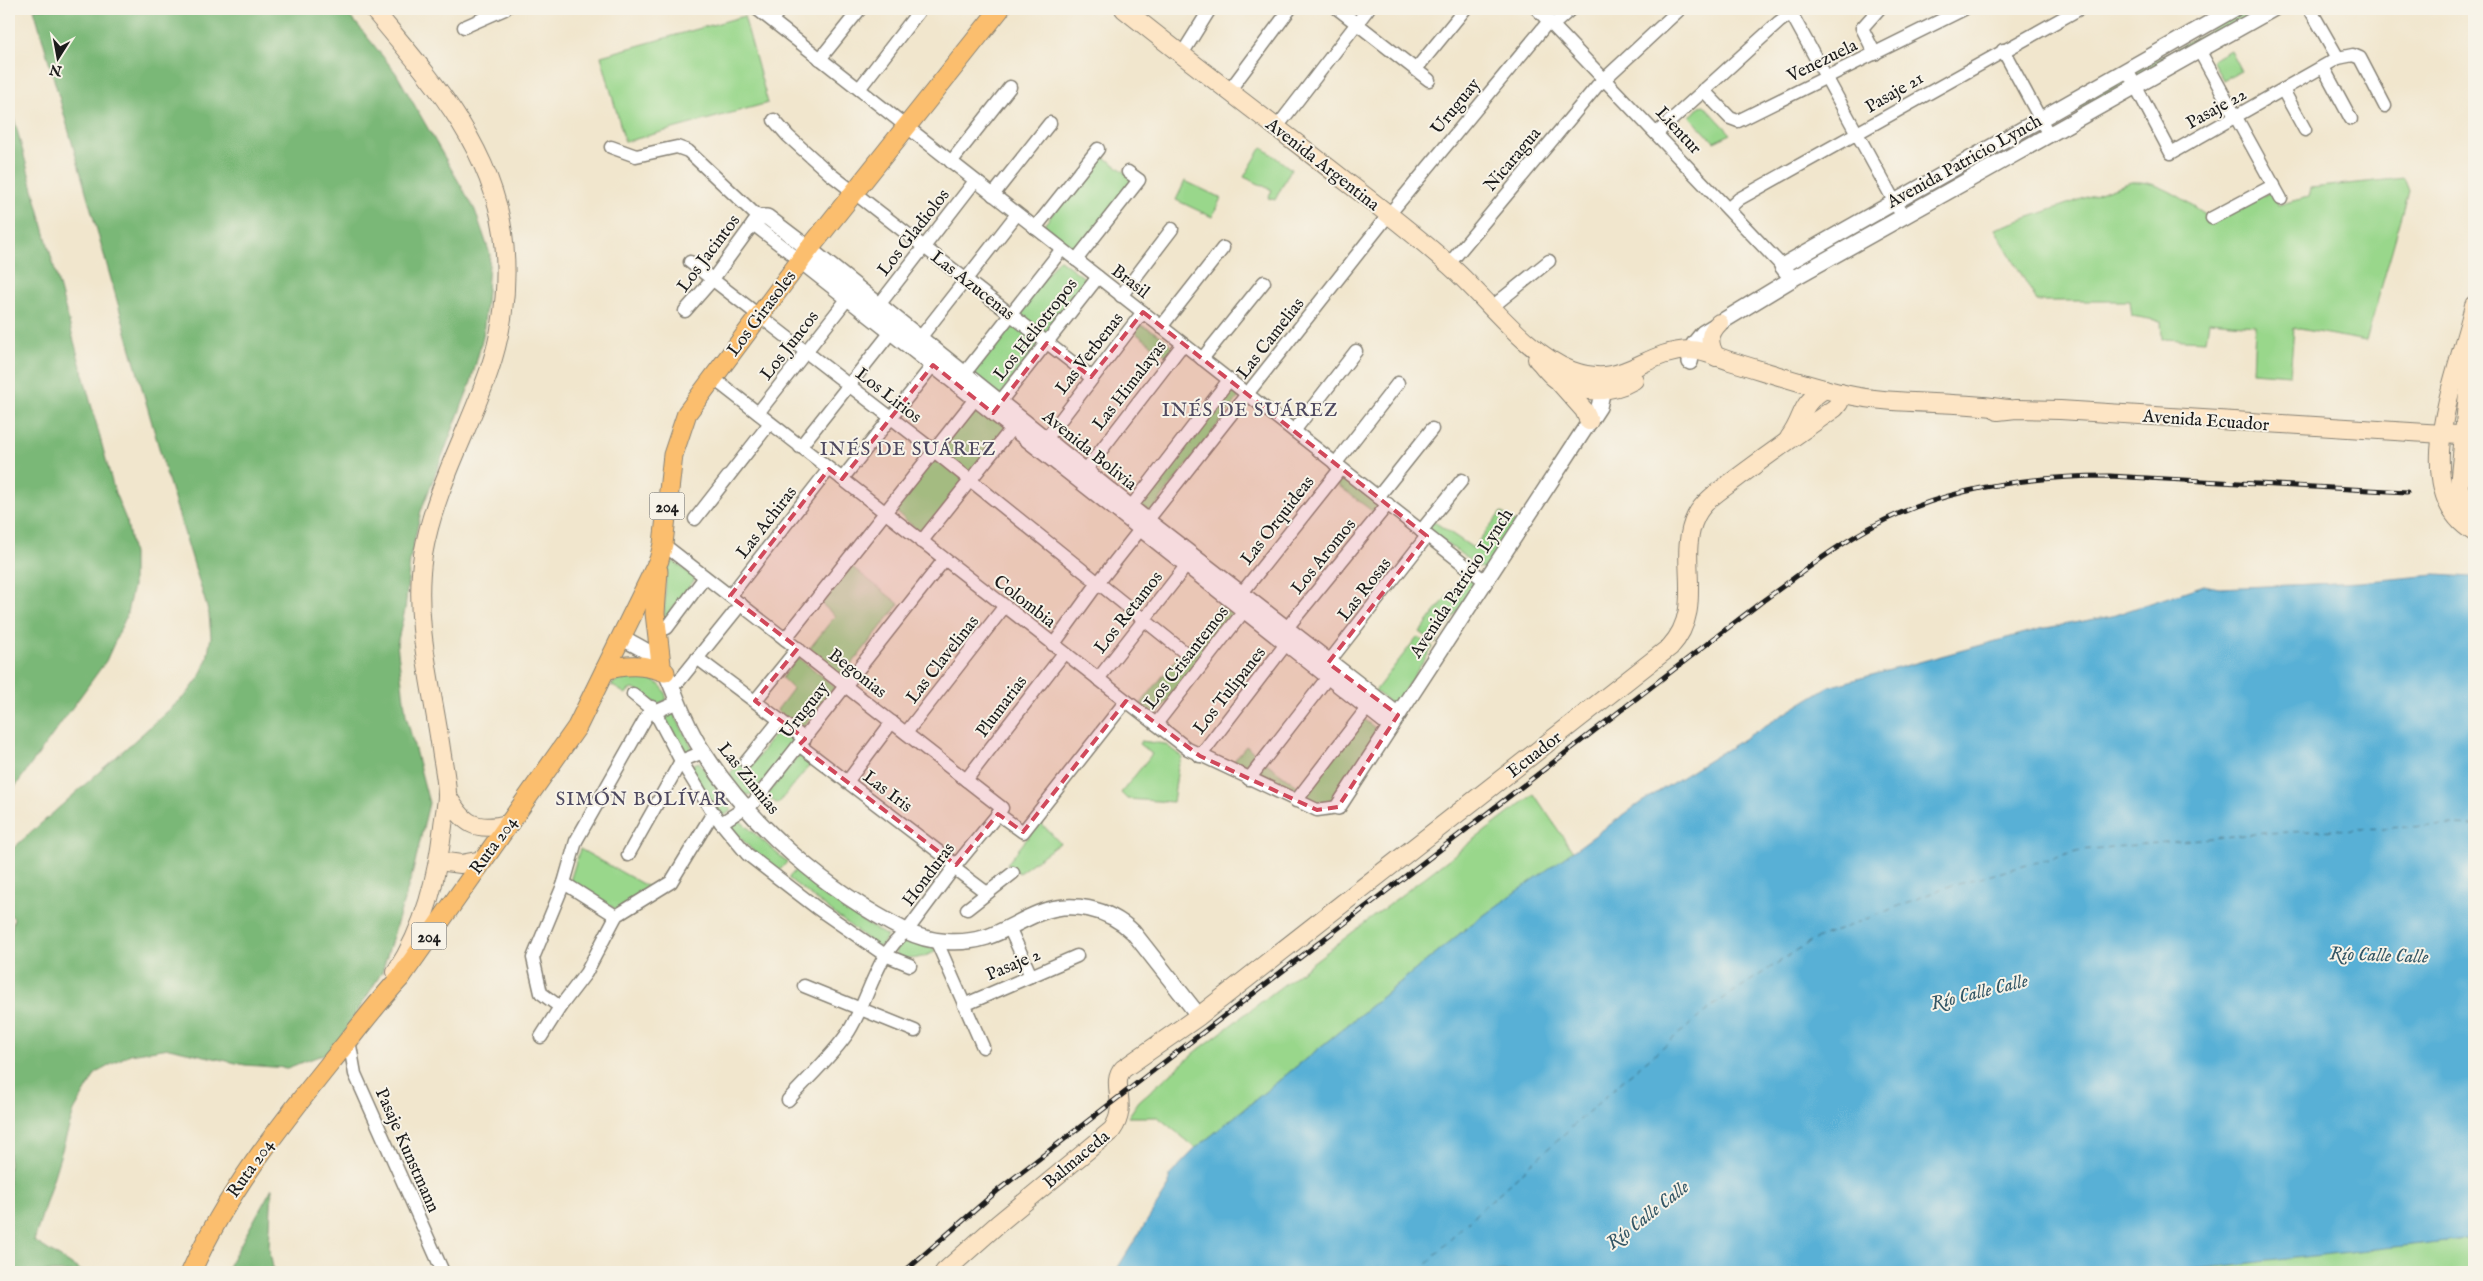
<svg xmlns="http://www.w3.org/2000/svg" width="2483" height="1281" font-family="'IM FELL English',serif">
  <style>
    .green { fill: #99d78b; stroke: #5a7a54 }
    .forest { fill: #7ab877; stroke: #4b6a4a }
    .water { fill: #59b0d6; stroke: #3a6679 }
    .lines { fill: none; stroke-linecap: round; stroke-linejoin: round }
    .ferry { stroke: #345766; stroke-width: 1; stroke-dasharray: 6 5; stroke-linecap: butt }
    .minor-casing { stroke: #868174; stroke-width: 15 }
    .tertiary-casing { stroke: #868174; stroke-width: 18 }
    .secondary-casing { stroke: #868174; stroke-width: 20 }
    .primary-casing { stroke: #868174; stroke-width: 21 }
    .minor { stroke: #fff; stroke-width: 12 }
    .tertiary { stroke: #fff; stroke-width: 15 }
    .secondary { stroke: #fde5c5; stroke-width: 18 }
    .primary { stroke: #fbbe6e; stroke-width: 19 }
    .rail-casing { stroke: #1c1c1c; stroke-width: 5 }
    .rail { stroke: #f7f3e8; stroke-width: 3; stroke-dasharray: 9; stroke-linecap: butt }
    .marked { fill: #d1495b; fill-opacity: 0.2; stroke: #d1495b; stroke-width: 4; stroke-dasharray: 10 6; stroke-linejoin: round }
    .labels { text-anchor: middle; stroke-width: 4; stroke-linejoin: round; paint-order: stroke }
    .shield { fill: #f7f3e8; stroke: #5e5c59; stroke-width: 1 }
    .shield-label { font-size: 16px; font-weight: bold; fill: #1c1c1c }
    .street-label { font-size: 18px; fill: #1c1c1c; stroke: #f7f3e8 }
    .neighbourhood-label { font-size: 19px; letter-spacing: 1px; fill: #4d485f; stroke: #f7f3e8 }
    .water-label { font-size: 19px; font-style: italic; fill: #345766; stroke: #f7f3e8 }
  </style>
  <rect width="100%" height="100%" fill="#f7f3e8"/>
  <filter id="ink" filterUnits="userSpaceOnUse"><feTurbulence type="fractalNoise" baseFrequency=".02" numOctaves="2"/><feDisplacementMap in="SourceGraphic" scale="10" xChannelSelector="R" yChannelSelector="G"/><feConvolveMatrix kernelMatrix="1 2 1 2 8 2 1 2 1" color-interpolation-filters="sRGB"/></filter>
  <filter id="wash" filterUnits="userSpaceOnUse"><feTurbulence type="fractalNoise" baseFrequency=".0096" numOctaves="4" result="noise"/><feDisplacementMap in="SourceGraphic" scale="20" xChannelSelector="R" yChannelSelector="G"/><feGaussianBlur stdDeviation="1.12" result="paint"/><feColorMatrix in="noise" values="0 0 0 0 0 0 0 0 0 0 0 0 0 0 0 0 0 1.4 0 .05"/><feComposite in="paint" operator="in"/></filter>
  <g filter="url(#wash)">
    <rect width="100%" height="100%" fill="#f1e6cd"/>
    <g class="green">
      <path d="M 2247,9 L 2262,9 L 2140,77 L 2137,77 L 2135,74 L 2139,69 Z"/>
      <path d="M 744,16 L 768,103 L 625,142 L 601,56 Z"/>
      <path d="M 2230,50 L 2241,71 L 2223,81 L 2212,60 Z"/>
      <path d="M 2123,80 L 2126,83 L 2054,125 L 2049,122 Z"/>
      <path d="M 1704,105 L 1731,134 L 1714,142 L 1690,117 L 1700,106 Z"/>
      <path d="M 2037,127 L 2040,131 L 1905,207 L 1903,205 Z"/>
      <path d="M 1262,147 L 1291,169 L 1275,200 L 1268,198 L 1272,190 L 1244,177 Z"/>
      <path d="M 1099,153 L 1134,179 L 1077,252 L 1044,225 Z"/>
      <path d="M 2404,178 L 2409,191 L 2366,341 L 2294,328 L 2290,375 L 2253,372 L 2255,325 L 2209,321 L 2206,341 L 2162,339 L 2161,321 L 2132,316 L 2130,301 L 2037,301 L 1995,229 L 2131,182 C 2161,179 2190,205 2215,220 L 2272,191 L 2278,205 L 2308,197 L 2310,188 Z"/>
      <path d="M 1185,181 L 1221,198 L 1212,217 L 1176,200 Z"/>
      <path d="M 1893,211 L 1894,215 L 1799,268 L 1797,267 L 1796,264 Z"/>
      <path d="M 1059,259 L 1090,282 L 998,398 L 968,374 Z"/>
      <path d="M 1139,325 C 1152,329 1166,338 1174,349 L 1168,357 L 1133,331 Z"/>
      <path d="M 1228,387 L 1239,397 L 1151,512 L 1137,504 Z"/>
      <path d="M 976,403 L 1007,428 L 922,534 L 894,510 Z"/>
      <path d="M 1341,475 L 1383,507 L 1376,514 L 1334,482 Z"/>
      <path d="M 1501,512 L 1518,524 L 1488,569 L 1478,567 L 1427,528 L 1433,521 L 1473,548 Z"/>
      <path d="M 673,561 L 696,578 L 664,620 L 666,572 Z"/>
      <path d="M 851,566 L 899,604 L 844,674 L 837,674 L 810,648 L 835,616 L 821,603 Z"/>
      <path d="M 1466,572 L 1478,582 L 1435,643 L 1420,632 Z"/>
      <path d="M 1221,602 L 1237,615 L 1155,717 L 1140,705 Z"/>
      <path d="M 1417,637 L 1433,647 L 1397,701 L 1390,703 L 1375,691 Z"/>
      <path d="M 798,657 L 834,686 L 834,689 L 802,729 L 798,729 L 777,710 L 793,689 L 782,678 Z"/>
      <path d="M 639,674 C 651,679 668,685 666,701 L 657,704 L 634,689 L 629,690 L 626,694 L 611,685 L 624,675 Z"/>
      <path d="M 672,710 L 694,751 L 682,755 L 662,715 Z"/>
      <path d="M 1363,719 L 1375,728 L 1375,737 L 1332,804 L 1312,805 L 1254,777 L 1265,762 L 1304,791 Z"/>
      <path d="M 779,728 L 792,738 L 793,743 L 753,795 C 739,796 736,785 730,774 L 738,762 L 744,767 L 751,767 Z"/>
      <path d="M 1141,741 L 1165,744 L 1182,757 L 1178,767 L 1173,802 L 1127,799 L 1121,793 L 1152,754 L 1139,744 Z"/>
      <path d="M 1246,746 L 1255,753 L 1242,769 L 1233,762 Z"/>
      <path d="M 802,752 L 814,760 L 778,804 L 766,796 Z"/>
      <path d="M 699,762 L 732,810 L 722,817 L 689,766 Z"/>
      <path d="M 1534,794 L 1573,852 L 1473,923 L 1196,1148 L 1158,1117 L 1128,1117 L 1139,1101 L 1198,1050 Z"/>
      <path d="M 737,818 L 787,862 L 778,872 L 758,856 L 728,825 Z"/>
      <path d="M 1040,822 L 1060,843 L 1019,873 L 1007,864 Z"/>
      <path d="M 580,849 L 650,888 L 617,910 L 570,881 Z"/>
      <path d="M 797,869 L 840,902 L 845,911 L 887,936 L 882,946 L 876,946 L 788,878 Z"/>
      <path d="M 902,940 L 934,948 L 935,952 C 920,958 911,962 896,955 L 895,951 Z"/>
      <path d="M 2474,1238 L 2474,1272 L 2170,1272 L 2174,1270 Z"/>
    </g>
    <g class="forest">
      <path d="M 34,9 L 341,9 L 357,24 L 396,73 L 475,210 L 490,254 L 483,337 L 471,382 L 421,511 L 410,560 L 405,610 L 397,644 L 406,715 L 429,803 L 413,871 L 382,972 L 333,1051 L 287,1068 L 245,1065 L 169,1048 L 130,1054 L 96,1073 L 74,1111 L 34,1241 L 83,1272 L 9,1272 L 9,942 L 14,918 L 9,914 L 9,852 L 187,694 L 199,678 L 207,659 L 211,637 L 209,614 L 167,476 Z"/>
      <path d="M 9,100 L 115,493 L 127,522 L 133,554 L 133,586 L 126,617 L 106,661 L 9,795 Z"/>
      <path d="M 272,1188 L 269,1248 L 274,1272 L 225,1272 Z"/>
    </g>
    <path class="water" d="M 2434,575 L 2474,577 L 2474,1238 L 2170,1272 L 1115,1272 L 1169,1186 L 1169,1176 L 1196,1148 L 1473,923 L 1640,803 L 1828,687 L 2040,629 L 2112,616 L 2204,585 L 2219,588 L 2360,582 Z"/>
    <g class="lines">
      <path class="ferry" d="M 1420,1272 L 1465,1224 L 1629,1075 L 1715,1004 L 1811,941 L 1944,888 L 2081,850 L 2265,833 L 2455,825 L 2474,826"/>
    </g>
  </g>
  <g filter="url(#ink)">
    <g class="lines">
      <g class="minor-casing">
        <g id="minor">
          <path d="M 757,9 L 1485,581"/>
          <path d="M 1338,9 L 1429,80"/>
          <path d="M 1537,9 L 1782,266"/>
          <path d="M 2310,9 L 2338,58"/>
          <path d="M 1791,13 L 1899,210"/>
          <path d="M 772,20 L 780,9"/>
          <path d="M 1553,25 L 1571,9"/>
          <path d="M 464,27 L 505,9"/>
          <path d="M 2003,50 L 2049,135"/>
          <path d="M 2199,50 L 2281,199"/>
          <path d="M 1182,54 L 1210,9"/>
          <path d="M 1875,54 L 1862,28 L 1879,9"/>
          <path d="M 820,59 L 860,9"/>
          <path d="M 2323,67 L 2351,119"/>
          <path d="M 1416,69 L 1465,9"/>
          <path d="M 2127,70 L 2171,153 L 2338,58 L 2353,55 L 2360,58 L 2385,106"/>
          <path d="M 859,89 L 919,11"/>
          <path d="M 1703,90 L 1730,118 L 1738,121 L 1964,9"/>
          <path d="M 2283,90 L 2305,130"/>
          <path d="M 1229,91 L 1290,9"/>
          <path d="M 774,120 L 788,136 L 829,173 L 1091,377"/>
          <path d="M 1277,127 L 1368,9"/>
          <path d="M 1657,133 L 1779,22 L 1797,9"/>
          <path d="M 611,147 L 636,156 L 677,147 L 688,151 L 758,217 L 713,279 L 685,311"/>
          <path d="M 951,162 L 1010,87"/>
          <path d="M 993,195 L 1050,123"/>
          <path d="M 1728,209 L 1739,199 L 2079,9"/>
          <path d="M 2212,218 L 2274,185"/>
          <path d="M 753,224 L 801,261"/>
          <path d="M 1035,228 L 1098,149"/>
          <path d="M 1076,260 L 1139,180 L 1128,172"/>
          <path d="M 690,262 L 934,451 L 1183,651"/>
          <path d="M 1449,264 L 1597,86 L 1680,9"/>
          <path d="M 1121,296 L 1172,229"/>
          <path d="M 879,305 L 975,181"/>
          <path d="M 1492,307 L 1549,261"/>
          <path d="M 1161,327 L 1223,248"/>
          <path d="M 920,338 L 1017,214"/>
          <path d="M 1202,359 L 1264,282"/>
          <path d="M 964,374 L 1062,249"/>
          <path d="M 713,378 L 1188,749 L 1317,810 L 1338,807"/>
          <path d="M 1000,402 L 1098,277"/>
          <path d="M 758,413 L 848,298"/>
          <path d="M 1294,431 L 1356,351"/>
          <path d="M 1046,439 L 1143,312"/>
          <path d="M 800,447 L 891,332"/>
          <path d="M 1335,464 L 1398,383"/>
          <path d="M 1085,471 L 1183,344"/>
          <path d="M 842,479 L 933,365"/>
          <path d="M 1378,497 L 1432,429"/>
          <path d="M 1131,507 L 1229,380"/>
          <path d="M 695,519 L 770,423"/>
          <path d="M 1421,531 L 1462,480"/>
          <path d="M 921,542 L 1012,428"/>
          <path d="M 663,544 L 1002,808 L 998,814 L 1023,832 L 1126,701"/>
          <path d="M 1241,594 L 1341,468"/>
          <path d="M 730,596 L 829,469"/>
          <path d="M 667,628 L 705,577"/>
          <path d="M 1286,629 L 1388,504"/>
          <path d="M 785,639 L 975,399"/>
          <path d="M 1053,645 L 1098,583 L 1382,223 L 1549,21"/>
          <path d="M 697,658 L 805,739"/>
          <path d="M 1328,663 L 1427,536"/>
          <path d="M 1098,679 L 1186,566"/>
          <path d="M 670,685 L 679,681 L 741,604"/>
          <path d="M 633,694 L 655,712 L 681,761 L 713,813 L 747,854 L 817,908 L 885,955 L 910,965"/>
          <path d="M 755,701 L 798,648"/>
          <path d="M 655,712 L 678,702"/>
          <path d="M 1156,724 L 1244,611"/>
          <path d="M 906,733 L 1004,607"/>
          <path d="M 799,745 L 956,865"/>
          <path d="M 1200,756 L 1286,644"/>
          <path d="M 746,762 L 780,720"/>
          <path d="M 1249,779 L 1328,677"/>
          <path d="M 966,780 L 1064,653"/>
          <path d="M 847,782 L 892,722"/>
          <path d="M 1296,801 L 1368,707"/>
          <path d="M 721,823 L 754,802 L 944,560"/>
          <path d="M 628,855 L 681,761 L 703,752"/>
          <path d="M 955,869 L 987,893"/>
          <path d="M 564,883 L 616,916"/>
          <path d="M 967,909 L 1013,873"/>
          <path d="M 1009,927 L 1031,976"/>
          <path d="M 936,940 L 983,1047"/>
          <path d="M 804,986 L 915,1031"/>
          <path d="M 964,1005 L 1077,956"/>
          <path d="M 560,1007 L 541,993 L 533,958 L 564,883 L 576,841 L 652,707"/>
          <path d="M 541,1037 L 560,1007 L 586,973 L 616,916 L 671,882 L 713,813"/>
          <path d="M 349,1040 L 355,1074 L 443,1272"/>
          <path d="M 788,1100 C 806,1080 836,1052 849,1031 C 869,999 876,954 907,931 L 956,865 L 998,814"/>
        </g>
      </g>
      <g class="tertiary-casing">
        <g id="tertiary">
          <path d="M 758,217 L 767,217 L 809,249 L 1148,521 L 1398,715"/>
          <path d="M 801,261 L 1391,726"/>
          <path d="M 1792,279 L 1782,266 L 2234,9"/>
          <path d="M 1690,362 L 1694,344 L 1703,333 L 1792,279 L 2273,9"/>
          <path d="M 621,637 C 634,645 653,652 661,665 C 667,673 670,683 674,692 C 682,713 691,735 704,753 C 752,827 827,891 906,931 C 930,943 961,945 987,937 C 1005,931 1021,920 1039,913 C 1071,900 1108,908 1133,932 L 1199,1016"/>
          <path d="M 1338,807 L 1599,407 L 1605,380"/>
        </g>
      </g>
      <g class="secondary-casing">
        <g id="secondary">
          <path d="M 373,9 C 429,77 490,143 503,233 C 509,279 504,327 489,371 C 468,432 434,490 423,555 C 413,620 432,685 441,749 C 443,764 447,780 447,795 C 447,805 444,816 443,826 C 437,878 425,927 396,972"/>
          <path d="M 1124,9 C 1197,68 1273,124 1348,183 C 1382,209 1416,235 1448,264 C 1485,296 1526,354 1572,371 C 1625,390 1642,351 1690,350 C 1702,350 1718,357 1730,361 C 1767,372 1805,385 1844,394 C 1897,406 1953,400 2008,409"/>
          <path d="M 2474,305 C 2461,366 2404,490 2474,532"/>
          <path d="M 2471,333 L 2472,352 L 2459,486 L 2464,507 L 2474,519"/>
          <path d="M 1716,357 C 1708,344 1708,334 1719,323"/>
          <path d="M 1537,359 C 1543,365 1549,374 1556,379 C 1578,395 1612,393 1634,380"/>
          <path d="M 1560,383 L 1584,410 L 1589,421"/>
          <path d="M 1998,411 L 2016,409 L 2060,410 L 2474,436"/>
          <path d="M 1789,438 C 1805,417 1798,405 1825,389"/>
          <path d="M 447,795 C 463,824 475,832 508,824"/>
          <path d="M 439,861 L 461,864 L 482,860"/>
          <path d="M 944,1272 L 998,1224 L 1112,1130 C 1130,1105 1109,1084 1123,1069 L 1199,1016 L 1670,647 C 1707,607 1675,558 1696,516 C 1705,498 1726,487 1741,475 C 1772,452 1803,430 1835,408 L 1839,403 L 1841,393"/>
        </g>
      </g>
      <g class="primary-casing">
        <g id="primary">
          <path d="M 658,571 L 655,613 L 661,664"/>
          <path d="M 605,670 C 627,664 643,664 665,672"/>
          <path d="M 191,1272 C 226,1194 278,1128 331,1062 C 355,1033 376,1004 401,977 L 577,727 L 659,560 L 663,544 L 673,455 L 687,413 L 809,249 L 1000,9"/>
        </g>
      </g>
      <use href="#minor" class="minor"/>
      <use href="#tertiary" class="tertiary"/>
      <use href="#secondary" class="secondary"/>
      <use href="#primary" class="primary"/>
      <g class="rail-casing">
        <path id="rail" d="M 904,1272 L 997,1191 L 1764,600 C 1807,569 1849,535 1898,514 C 1964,485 2038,476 2110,476 L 2407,492"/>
      </g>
      <use href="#rail" class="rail"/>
    </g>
  </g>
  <path class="marked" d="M 1143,312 L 1427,536 L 1328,663 L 1398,715 L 1338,807 L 1317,810 L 1200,756 L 1126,701 L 1023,832 L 998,814 L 956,865 L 799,745 L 805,739 L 755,701 L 798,648 L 730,596 L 829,469 L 842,479 L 933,365 L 993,413 L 1047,343 L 1091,377 Z"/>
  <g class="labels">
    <g class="shield">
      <rect x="649.5" y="492.5" width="35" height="27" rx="4"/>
      <rect x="411.5" y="922.5" width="35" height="27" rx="4"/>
    </g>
    <g class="shield-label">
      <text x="667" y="512">204</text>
      <text x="429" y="942">204</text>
    </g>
    <g class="street-label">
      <text transform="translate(1822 60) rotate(-26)" y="6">Venezuela</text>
      <text transform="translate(1894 92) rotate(-30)" y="6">Pasaje 21</text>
      <text transform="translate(1455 106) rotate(-51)" y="6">Uruguay</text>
      <text transform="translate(2216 108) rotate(-29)" y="6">Pasaje 22</text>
      <text transform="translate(1679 130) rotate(47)" y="6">Lientur</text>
      <text transform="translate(1512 159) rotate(-50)" y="6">Nicaragua</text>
      <text transform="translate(1964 161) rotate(-29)" y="6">Avenida Patricio Lynch</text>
      <text transform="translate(1323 164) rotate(38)" y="6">Avenida Argentina</text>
      <text transform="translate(913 232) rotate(-52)" y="6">Los Gladiolos</text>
      <text transform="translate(708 253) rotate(-53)" y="6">Los Jacintos</text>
      <text transform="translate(1131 281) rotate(38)" y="6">Brasil</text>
      <text transform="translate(973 285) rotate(38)" y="6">Las Azucenas</text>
      <text transform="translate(761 313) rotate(-53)" y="6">Los Girasoles</text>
      <text transform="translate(1035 329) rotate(-52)" y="6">Los Heliotropos</text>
      <text transform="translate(1270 338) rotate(-52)" y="6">Las Camelias</text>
      <text transform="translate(789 345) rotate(-52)" y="6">Los Juncos</text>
      <text transform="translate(1089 353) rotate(-52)" y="6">Las Verbenas</text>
      <text transform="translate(1129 385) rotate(-52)" y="6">Las Himalayas</text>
      <text transform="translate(889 395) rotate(38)" y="6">Los Lirios</text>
      <text transform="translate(2206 420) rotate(4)" y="6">Avenida Ecuador</text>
      <text transform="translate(1090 450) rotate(39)" y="6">Avenida Bolivia</text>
      <text transform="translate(1277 520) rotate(-52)" y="6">Las Orquideas</text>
      <text transform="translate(766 522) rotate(-52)" y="6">Las Achiras</text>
      <text transform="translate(1323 556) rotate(-51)" y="6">Los Aromos</text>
      <text transform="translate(1461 583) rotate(-57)" y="6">Avenida Patricio Lynch</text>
      <text transform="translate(1364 589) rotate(-52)" y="6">Las Rosas</text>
      <text transform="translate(1025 601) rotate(38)" y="6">Colombia</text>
      <text transform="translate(1128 612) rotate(-52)" y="6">Los Retamos</text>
      <text transform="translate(1186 657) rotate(-52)" y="6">Los Crisantemos</text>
      <text transform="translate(942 659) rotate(-52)" y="6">Las Clavelinas</text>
      <text transform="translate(858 673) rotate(38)" y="6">Begonias</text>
      <text transform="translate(1229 690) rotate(-52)" y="6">Los Tulipanes</text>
      <text transform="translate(1001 706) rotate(-53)" y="6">Plumarias</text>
      <text transform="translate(804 710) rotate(-52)" y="6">Uruguay</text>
      <text transform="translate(1534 754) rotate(-38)" y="6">Ecuador</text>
      <text transform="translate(749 778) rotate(51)" y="6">Las Zinnias</text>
      <text transform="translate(888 791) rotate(37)" y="6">Las Iris</text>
      <text transform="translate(493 845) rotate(-54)" y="6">Ruta 204</text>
      <text transform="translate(928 874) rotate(-53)" y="6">Honduras</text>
      <text transform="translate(1013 964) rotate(-23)" y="6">Pasaje 2</text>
      <text transform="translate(408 1150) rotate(66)" y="6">Pasaje Kunstmann</text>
      <text transform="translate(1076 1159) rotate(-40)" y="6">Balmaceda</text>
      <text transform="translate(250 1168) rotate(-55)" y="6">Ruta 204</text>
    </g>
    <g class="neighbourhood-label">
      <text x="1250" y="416">INÉS DE SUÁREZ</text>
      <text x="908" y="455">INÉS DE SUÁREZ</text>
      <text x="642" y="805">SIMÓN BOLÍVAR</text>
    </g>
    <g class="water-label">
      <text transform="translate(2379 954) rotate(2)" y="7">Río Calle Calle</text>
      <text transform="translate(1979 991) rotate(-14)" y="7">Río Calle Calle</text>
      <text transform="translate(1647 1214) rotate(-38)" y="7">Río Calle Calle</text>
    </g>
  </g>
  <rect width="2483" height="1281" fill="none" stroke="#f7f3e8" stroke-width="30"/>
  <g transform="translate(58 58) rotate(191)" stroke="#f7f3e8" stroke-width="4" paint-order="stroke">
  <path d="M0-4L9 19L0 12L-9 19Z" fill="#1c1c1c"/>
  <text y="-8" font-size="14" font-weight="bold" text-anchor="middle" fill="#1c1c1c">N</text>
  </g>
</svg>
